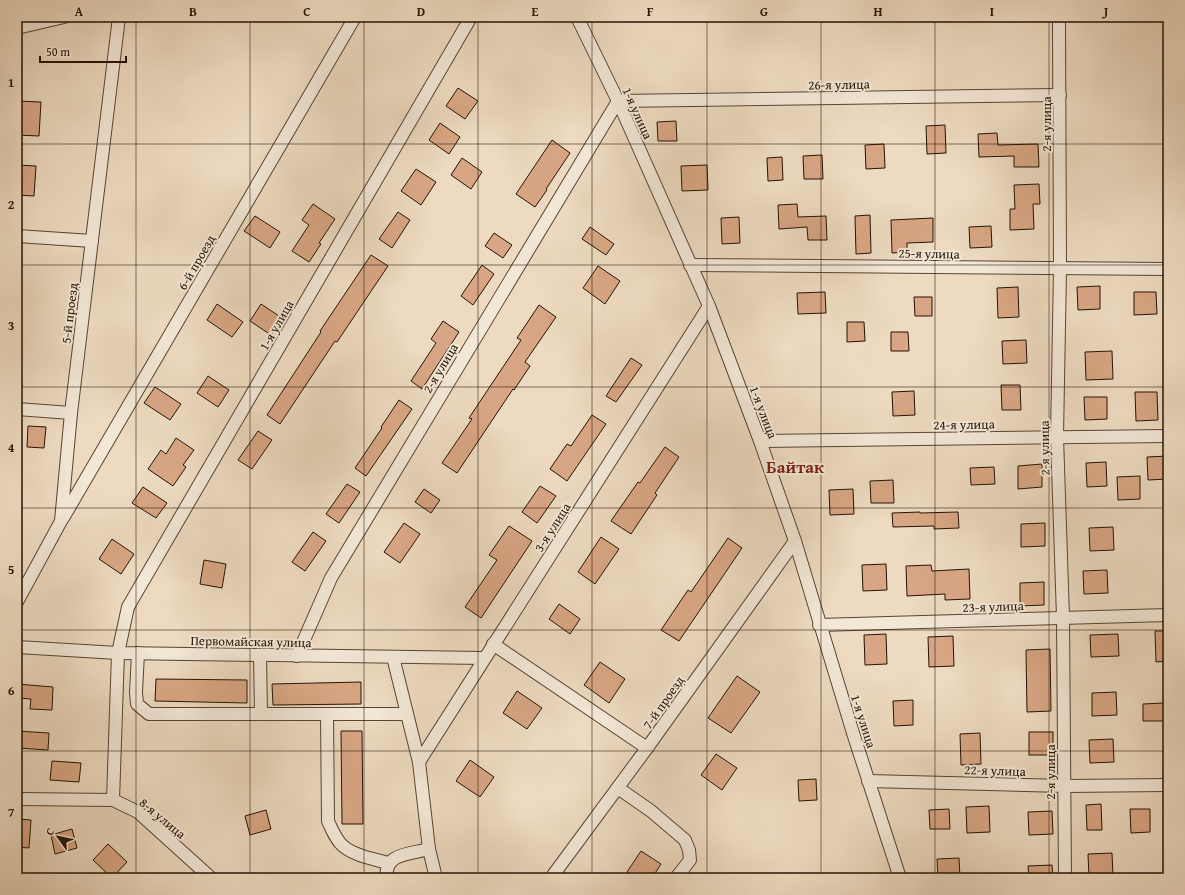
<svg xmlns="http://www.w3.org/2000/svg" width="1185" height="895" font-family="'Gentium Book Plus',serif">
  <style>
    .building { fill: #d8a684; stroke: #241303 }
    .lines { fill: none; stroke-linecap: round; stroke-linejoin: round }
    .minor-casing { stroke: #564532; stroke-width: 14 }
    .minor { stroke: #f3e7d6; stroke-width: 12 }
    .grid { fill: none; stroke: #241303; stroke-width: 1; stroke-opacity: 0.55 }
    .labels { text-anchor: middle; stroke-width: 4; stroke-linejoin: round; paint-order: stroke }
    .street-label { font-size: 13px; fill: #241303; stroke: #f3e7d6 }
    .district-label { font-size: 17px; font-weight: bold; fill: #7a1f14; stroke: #f3e7d6 }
    .neatline { fill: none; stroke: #241303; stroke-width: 1.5 }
    .grid-label { font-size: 13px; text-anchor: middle; font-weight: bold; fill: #241303 }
  </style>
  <rect width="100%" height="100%" fill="#eddac0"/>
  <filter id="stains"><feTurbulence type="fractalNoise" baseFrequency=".005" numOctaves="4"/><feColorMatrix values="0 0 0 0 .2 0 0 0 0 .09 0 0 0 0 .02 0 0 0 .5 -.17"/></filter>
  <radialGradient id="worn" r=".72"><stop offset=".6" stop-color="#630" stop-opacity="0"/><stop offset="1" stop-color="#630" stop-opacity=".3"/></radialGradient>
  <g class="building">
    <path d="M 458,88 L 478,101 L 465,119 L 446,106 Z"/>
    <path d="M 17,101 L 41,102 L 39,136 L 17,135 Z"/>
    <path d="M 676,121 L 677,141 L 658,141 L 657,122 Z"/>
    <path d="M 440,123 L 460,137 L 449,154 L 429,140 Z"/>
    <path d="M 945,125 L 946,153 L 927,154 L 926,126 Z"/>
    <path d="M 997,133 L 998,145 L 1038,144 L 1039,167 L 1014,167 L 1014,156 L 979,157 L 978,134 Z"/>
    <path d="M 552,140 L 570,153 L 546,189 L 547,190 L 535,207 L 516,194 Z"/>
    <path d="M 884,144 L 885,168 L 866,169 L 865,145 Z"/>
    <path d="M 822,155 L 823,179 L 804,179 L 803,156 Z"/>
    <path d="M 782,157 L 783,180 L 768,181 L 767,158 Z"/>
    <path d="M 462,158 L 482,172 L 471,189 L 451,175 Z"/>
    <path d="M 17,165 L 36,166 L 34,196 L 17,195 Z"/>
    <path d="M 707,165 L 708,190 L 682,191 L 681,166 Z"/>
    <path d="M 416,169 L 436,182 L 421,205 L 401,191 Z"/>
    <path d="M 1039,184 L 1040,204 L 1033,204 L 1034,229 L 1010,230 L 1010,209 L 1015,209 L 1014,185 Z"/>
    <path d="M 313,204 L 335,219 L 319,243 L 321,244 L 309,262 L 292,251 L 309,225 L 302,220 Z"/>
    <path d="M 797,204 L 798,217 L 826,216 L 827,240 L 808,240 L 807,227 L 779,229 L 778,205 Z"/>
    <path d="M 398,212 L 410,220 L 392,248 L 379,239 Z"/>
    <path d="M 870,215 L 871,253 L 856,254 L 855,216 Z"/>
    <path d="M 255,216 L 280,232 L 270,248 L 244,231 Z"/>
    <path d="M 739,217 L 740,243 L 722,244 L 721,218 Z"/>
    <path d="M 933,218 L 933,242 L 907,243 L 907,252 L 892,253 L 891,220 Z"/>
    <path d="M 991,226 L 992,247 L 970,248 L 969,227 Z"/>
    <path d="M 590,227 L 614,244 L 606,255 L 582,239 Z"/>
    <path d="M 494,233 L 512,245 L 503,258 L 485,246 Z"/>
    <path d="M 371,255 L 388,266 L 337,342 L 335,341 L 280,424 L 267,415 L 321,332 L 320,331 Z"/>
    <path d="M 482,265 L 494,274 L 473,305 L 461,296 Z"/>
    <path d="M 598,266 L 620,281 L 605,304 L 583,288 Z"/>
    <path d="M 1100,286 L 1100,309 L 1078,310 L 1077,287 Z"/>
    <path d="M 1018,287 L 1019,317 L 998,318 L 997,288 Z"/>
    <path d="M 825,292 L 826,313 L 798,314 L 797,293 Z"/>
    <path d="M 1134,292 L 1156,292 L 1157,314 L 1134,315 Z"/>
    <path d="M 914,297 L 932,297 L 932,316 L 915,316 Z"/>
    <path d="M 217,304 L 243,322 L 232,337 L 207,320 Z"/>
    <path d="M 261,304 L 282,318 L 271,335 L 250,321 Z"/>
    <path d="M 539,305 L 556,317 L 525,362 L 530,366 L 514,390 L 513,389 L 457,473 L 442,463 L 472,419 L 469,418 L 521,340 L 517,338 Z"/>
    <path d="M 443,321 L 459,332 L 422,389 L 411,381 L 436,343 L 431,339 Z"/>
    <path d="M 847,322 L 864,322 L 865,341 L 847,342 Z"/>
    <path d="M 891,332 L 908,332 L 909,351 L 891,351 Z"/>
    <path d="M 1026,340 L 1027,363 L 1003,364 L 1002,341 Z"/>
    <path d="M 1112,351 L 1113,379 L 1086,380 L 1085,352 Z"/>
    <path d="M 631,358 L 642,365 L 616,402 L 606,396 Z"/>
    <path d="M 208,376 L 229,390 L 218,407 L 197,393 Z"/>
    <path d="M 1001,385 L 1020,385 L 1021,410 L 1002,410 Z"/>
    <path d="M 155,387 L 181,404 L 170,420 L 144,403 Z"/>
    <path d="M 914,391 L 915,415 L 893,416 L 892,392 Z"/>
    <path d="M 1135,392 L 1157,392 L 1158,420 L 1136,421 Z"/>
    <path d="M 1084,397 L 1107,397 L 1107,419 L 1085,420 Z"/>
    <path d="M 399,400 L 412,409 L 366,476 L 355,468 L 382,428 L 381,427 Z"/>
    <path d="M 592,415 L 606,424 L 567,481 L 550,469 L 567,444 L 571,446 Z"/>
    <path d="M 28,426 L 46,427 L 44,448 L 27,447 Z"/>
    <path d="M 258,431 L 272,440 L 252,469 L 238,460 Z"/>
    <path d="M 176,438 L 194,450 L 183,465 L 186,467 L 173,486 L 148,469 L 161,450 L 166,454 Z"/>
    <path d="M 665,447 L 679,457 L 655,493 L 657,495 L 631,534 L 611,521 L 638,482 L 640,483 Z"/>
    <path d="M 1168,456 L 1168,479 L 1148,480 L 1147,457 Z"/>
    <path d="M 1106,462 L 1107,486 L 1087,487 L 1086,463 Z"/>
    <path d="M 1042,464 L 1042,487 L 1018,489 L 1018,466 Z"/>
    <path d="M 994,467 L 995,484 L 971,485 L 970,468 Z"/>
    <path d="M 1140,476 L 1140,499 L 1118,500 L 1117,477 Z"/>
    <path d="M 893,480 L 894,503 L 871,503 L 870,481 Z"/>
    <path d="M 347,484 L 360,492 L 339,523 L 326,514 Z"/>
    <path d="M 540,486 L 556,496 L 537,523 L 522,512 Z"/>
    <path d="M 143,487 L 167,503 L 156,518 L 132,503 Z"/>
    <path d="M 424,489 L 440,500 L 431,513 L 415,502 Z"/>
    <path d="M 853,489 L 854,514 L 830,515 L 829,490 Z"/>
    <path d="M 920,512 L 920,513 L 958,512 L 959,528 L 934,529 L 934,526 L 893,527 L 892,513 Z"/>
    <path d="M 404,523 L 420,534 L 400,563 L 384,552 Z"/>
    <path d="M 1045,523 L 1045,546 L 1021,547 L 1021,524 Z"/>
    <path d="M 509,526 L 532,541 L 481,618 L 465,607 L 497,560 L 489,555 Z"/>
    <path d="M 1113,527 L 1114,550 L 1090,551 L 1089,528 Z"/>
    <path d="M 313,532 L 326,541 L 305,571 L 292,562 Z"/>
    <path d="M 601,537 L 619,549 L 595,584 L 578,572 Z"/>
    <path d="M 728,538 L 742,548 L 679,641 L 661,630 L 688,590 L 691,592 Z"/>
    <path d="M 112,539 L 134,554 L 121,574 L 99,559 Z"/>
    <path d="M 204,560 L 226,564 L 222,588 L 200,584 Z"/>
    <path d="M 886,564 L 887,590 L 863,591 L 862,565 Z"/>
    <path d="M 931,565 L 932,571 L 969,569 L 970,599 L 945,600 L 945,594 L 907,596 L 906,566 Z"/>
    <path d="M 1107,570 L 1108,593 L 1084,594 L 1083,571 Z"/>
    <path d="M 1044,582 L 1044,605 L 1020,606 L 1020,583 Z"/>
    <path d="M 559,604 L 580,619 L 570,634 L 549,619 Z"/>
    <path d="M 1155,631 L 1168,631 L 1168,661 L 1156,662 Z"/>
    <path d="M 886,634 L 887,664 L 865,665 L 864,635 Z"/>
    <path d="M 1118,634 L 1119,656 L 1091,657 L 1090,635 Z"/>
    <path d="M 953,636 L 954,666 L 929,667 L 928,637 Z"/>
    <path d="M 1050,649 L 1051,711 L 1027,712 L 1026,650 Z"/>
    <path d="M 600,662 L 625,679 L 609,703 L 584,685 Z"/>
    <path d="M 737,676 L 760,692 L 731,733 L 708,718 Z"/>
    <path d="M 156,679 L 247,680 L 247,703 L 155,701 Z"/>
    <path d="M 361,682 L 361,704 L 273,705 L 272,684 Z"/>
    <path d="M 17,684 L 53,687 L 52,710 L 30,709 L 31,699 L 17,698 Z"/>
    <path d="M 517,691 L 542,708 L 527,729 L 503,713 Z"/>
    <path d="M 1116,692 L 1117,715 L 1092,716 L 1092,693 Z"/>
    <path d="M 913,700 L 913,725 L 894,726 L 893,701 Z"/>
    <path d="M 1164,703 L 1165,721 L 1143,721 L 1143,704 Z"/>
    <path d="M 17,731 L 49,733 L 48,750 L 17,748 Z"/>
    <path d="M 341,731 L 362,731 L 363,824 L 342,824 Z"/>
    <rect x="1029" y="732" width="24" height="23"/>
    <path d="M 980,733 L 981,764 L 961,765 L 960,734 Z"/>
    <path d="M 1113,739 L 1114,762 L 1090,763 L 1089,740 Z"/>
    <path d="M 716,754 L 737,768 L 722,790 L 701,775 Z"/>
    <path d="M 470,760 L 494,777 L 480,797 L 456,781 Z"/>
    <path d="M 52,761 L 81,763 L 79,782 L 50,780 Z"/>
    <path d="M 816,779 L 817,800 L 799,801 L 798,780 Z"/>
    <path d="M 1101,804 L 1102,830 L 1087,830 L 1086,805 Z"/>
    <path d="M 989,806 L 990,832 L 967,833 L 966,807 Z"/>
    <path d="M 949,809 L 950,829 L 930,829 L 929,810 Z"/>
    <path d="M 1130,809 L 1150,809 L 1150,832 L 1131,833 Z"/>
    <path d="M 266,810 L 271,829 L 250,835 L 245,816 Z"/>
    <path d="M 1052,811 L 1053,834 L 1029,835 L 1028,812 Z"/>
    <path d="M 17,819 L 31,820 L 29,848 L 17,847 Z"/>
    <path d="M 72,829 L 77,848 L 55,854 L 51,835 Z"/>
    <path d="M 108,844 L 127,862 L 112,878 L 93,860 Z"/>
    <path d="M 641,851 L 661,864 L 652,878 L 636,878 L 627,872 Z"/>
    <path d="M 1112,853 L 1113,876 L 1089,877 L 1088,854 Z"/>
    <path d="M 959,858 L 960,878 L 938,878 L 937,859 Z"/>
    <path d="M 1052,865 L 1053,878 L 1029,878 L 1028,866 Z"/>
  </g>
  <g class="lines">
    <g class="minor-casing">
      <g id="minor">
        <path d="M 577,17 L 618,101 L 709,306 L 760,441 L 795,541 L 853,733 L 900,878"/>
        <path d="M 1059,17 L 1060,269 L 1057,437 L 1063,617 L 1065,878"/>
        <path d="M 17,28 L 64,17"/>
        <path d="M 17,236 L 92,241"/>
        <path d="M 690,265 L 1168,269"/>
        <path d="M 17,409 L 71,413"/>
        <path d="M 760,441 L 1168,436"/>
        <path d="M 63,518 L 355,17"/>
        <path d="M 17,602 L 61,521 L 71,413 L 119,17"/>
        <path d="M 819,625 L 1168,615"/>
        <path d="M 493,644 L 647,748"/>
        <path d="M 17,647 L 118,653 L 484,658"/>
        <path d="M 138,653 L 136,692 L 137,704 L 149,714 L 407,714"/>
        <path d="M 260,655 L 261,714"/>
        <path d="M 297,656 L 331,578 L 618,101 L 1060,95"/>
        <path d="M 393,657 L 419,762 L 429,849 L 436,878"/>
        <path d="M 327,714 L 328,821 C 332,830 336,840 343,846 C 355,856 374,859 388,863"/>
        <path d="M 419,762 L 709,306"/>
        <path d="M 868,781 L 1064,786 L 1168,785"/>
        <path d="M 618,788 L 651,811 L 685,840 L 689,850 L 690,860 L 676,878"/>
        <path d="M 17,799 L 113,800 L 138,812 L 211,878"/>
        <path d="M 113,800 L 118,653 L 128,607 L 471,17"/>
        <path d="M 387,878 C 383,853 411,854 429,849"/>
        <path d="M 551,878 L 647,748 L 795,541"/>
      </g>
    </g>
    <use href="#minor" class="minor"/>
  </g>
  <path class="grid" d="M 136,17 L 136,878M 250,17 L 250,878M 364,17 L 364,878M 478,17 L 478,878M 592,17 L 592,878M 707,17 L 707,878M 821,17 L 821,878M 935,17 L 935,878M 1049,17 L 1049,878M 17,144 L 1168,144M 17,265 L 1168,265M 17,387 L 1168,387M 17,508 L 1168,508M 17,630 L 1168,630M 17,751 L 1168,751"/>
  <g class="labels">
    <g class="street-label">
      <text transform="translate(839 84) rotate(-1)" y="5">26-я улица</text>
      <text transform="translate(638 113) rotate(66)" y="5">1-я улица</text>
      <text transform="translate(1046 124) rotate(-90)" y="5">2-я улица</text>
      <text transform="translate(929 253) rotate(1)" y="5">25-я улица</text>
      <text transform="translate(196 262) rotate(-60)" y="5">6-й проезд</text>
      <text transform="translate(69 313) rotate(-83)" y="5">5-й проезд</text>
      <text transform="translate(276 325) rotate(-60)" y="5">1-я улица</text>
      <text transform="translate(440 368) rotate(-59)" y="5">2-я улица</text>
      <text transform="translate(764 412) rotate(69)" y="5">1-я улица</text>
      <text transform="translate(964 424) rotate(-1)" y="5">24-я улица</text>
      <text transform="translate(1044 448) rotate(-91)" y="5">2-я улица</text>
      <text transform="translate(552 527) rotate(-57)" y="5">3-я улица</text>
      <text transform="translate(993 606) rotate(-2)" y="5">23-я улица</text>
      <text transform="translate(251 641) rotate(1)" y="5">Первомайская улица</text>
      <text transform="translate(663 702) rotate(-55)" y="5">7-й проезд</text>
      <text transform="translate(864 721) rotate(72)" y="5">1-я улица</text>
      <text transform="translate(995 770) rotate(2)" y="5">22-я улица</text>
      <text transform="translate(1050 772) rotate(-90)" y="5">2-я улица</text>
      <text transform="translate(163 818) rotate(40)" y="5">8-я улица</text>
    </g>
    <g class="district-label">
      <text x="795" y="473">Байтак</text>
    </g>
  </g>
  <rect width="1185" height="895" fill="none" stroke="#eddac0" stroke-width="44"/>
  <g transform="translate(58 837) rotate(303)" stroke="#f3e7d6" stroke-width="3" paint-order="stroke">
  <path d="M0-3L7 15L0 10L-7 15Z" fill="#241303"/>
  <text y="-6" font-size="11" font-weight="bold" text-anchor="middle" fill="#241303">С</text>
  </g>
  <path d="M40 56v6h86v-6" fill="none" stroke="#241303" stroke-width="2"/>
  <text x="46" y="56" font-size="12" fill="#241303" stroke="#f3e7d6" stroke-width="3" paint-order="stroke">50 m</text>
  <rect x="22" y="22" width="1141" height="851" class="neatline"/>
  <g class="grid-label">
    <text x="79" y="16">A</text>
    <text x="193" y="16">B</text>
    <text x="307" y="16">C</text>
    <text x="421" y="16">D</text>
    <text x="535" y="16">E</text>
    <text x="650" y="16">F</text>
    <text x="764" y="16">G</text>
    <text x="878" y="16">H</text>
    <text x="992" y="16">I</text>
    <text x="1106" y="16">J</text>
    <text x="11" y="87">1</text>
    <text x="11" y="209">2</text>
    <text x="11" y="330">3</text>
    <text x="11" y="452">4</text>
    <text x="11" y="574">5</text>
    <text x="11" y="695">6</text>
    <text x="11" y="817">7</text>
  </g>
  <rect width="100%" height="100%" filter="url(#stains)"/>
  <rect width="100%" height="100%" fill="url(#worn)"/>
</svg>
